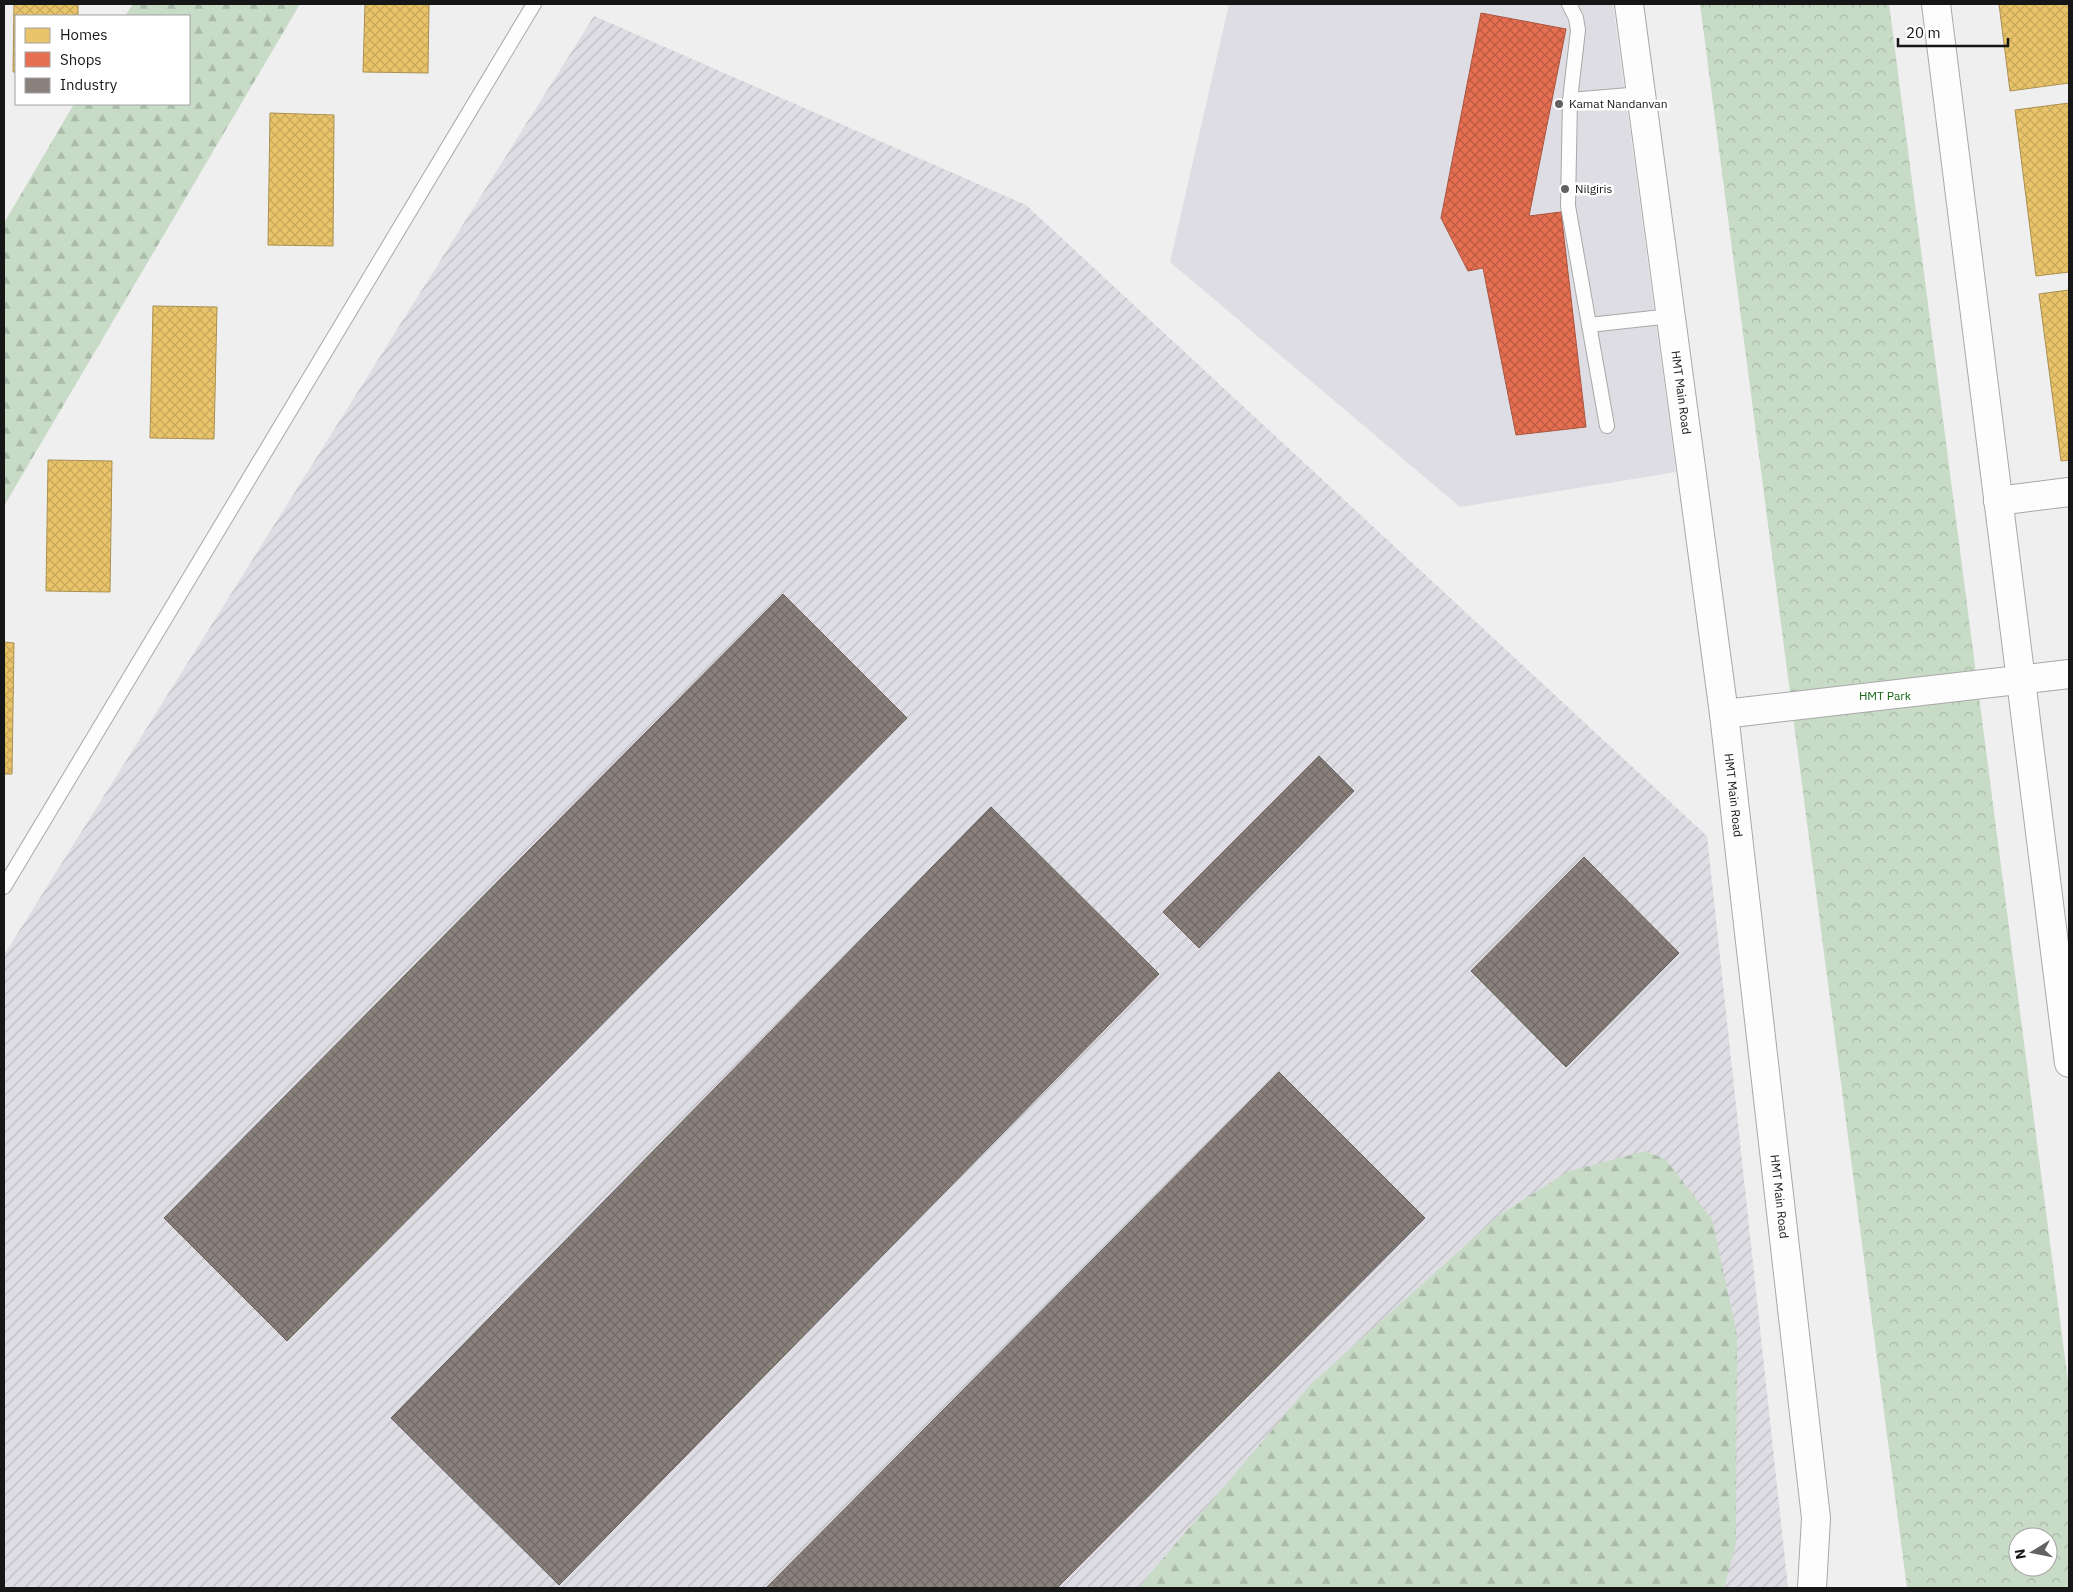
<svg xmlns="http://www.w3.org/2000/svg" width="2073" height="1592" font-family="'IBM Plex Sans',sans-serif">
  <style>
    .built { fill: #dedde3 }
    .industrial { fill: url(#industrial-furrows) }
    .forest { fill: url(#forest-firs) }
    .park { fill: url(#park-crowns); fill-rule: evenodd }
    .homes { fill: url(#homes-cross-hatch); stroke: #aa9051 }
    .shops { fill: url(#shops-cross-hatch); stroke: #a85440 }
    .industry { fill: url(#industry-cross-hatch); stroke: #67615e }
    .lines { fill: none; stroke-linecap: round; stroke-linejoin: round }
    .service-casing { stroke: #a8a8a8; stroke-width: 16 }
    .minor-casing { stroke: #a8a8a8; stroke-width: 30 }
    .tertiary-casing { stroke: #a8a8a8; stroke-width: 30 }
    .service { stroke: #fdfdfd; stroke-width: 14 }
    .minor { stroke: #fdfdfd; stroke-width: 28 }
    .tertiary { stroke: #fdfdfd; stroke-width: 28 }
    .poi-dot { fill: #626263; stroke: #fff; stroke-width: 2 }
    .labels { text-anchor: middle; stroke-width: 5; stroke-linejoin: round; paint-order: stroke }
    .poi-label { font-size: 12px; fill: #161617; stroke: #fff; text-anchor: start }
    .street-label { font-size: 12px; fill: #161617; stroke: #fff }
    .park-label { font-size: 12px; fill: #116512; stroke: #fff }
  </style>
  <defs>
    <pattern id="industrial-furrows" width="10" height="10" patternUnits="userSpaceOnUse" patternTransform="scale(1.25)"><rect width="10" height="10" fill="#dedde3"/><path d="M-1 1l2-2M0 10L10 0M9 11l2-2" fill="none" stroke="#bebdc2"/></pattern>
    <pattern id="forest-firs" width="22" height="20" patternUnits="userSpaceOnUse" patternTransform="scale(1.25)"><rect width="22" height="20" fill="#c7dbc6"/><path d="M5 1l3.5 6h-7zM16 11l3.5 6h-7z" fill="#aabba9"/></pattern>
    <pattern id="park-crowns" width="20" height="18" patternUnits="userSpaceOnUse" patternTransform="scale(1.25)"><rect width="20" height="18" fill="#c7dbc6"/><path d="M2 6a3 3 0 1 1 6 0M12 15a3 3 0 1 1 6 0" fill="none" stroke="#aabba9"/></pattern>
    <pattern id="homes-cross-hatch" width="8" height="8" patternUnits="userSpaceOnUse" patternTransform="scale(1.25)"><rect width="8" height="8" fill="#e9c46a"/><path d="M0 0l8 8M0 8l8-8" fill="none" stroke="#c7a85b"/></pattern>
    <pattern id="shops-cross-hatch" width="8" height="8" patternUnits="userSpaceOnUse" patternTransform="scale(1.25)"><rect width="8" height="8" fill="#e76f51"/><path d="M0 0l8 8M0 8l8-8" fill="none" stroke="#ba5a42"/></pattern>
    <pattern id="industry-cross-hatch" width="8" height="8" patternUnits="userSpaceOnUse" patternTransform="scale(1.25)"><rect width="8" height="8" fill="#8a817c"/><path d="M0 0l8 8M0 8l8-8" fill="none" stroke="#706965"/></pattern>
  </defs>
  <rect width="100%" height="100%" fill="#efeff0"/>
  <path class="built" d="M 1229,4 L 1613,4 L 1676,472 L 1460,507 L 1170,262 Z"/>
  <path class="industrial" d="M 594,16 L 1026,205 L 1707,836 L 1788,1588 L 4,1588 L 4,955 Z"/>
  <g class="forest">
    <path d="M 133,4 L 300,4 L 4,506 L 4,223 L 74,104 L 189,104 L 189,16 L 125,16 Z"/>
    <path d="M 1645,1151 L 1665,1159 L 1712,1219 L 1737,1335 L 1736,1544 L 1724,1588 L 1138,1588 L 1311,1384 L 1498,1216 L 1567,1172 Z"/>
  </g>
  <path class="park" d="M 1700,4 L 1889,4 L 2069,1389 L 2069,1588 L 1907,1588 ZM 2018,1537 L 2048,1537 L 2048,1567 L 2018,1567 Z"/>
  <g class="homes">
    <path d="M 14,4 L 78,4 L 78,16 L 16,16 L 16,72 L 13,72 Z"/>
    <path d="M 365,4 L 429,4 L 428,73 L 363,72 Z"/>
    <path d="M 1999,4 L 2069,4 L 2069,83 L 2010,91 Z"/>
    <path d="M 2069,103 L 2069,272 L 2036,276 L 2015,110 Z"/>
    <path d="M 270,113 L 334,115 L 333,246 L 268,245 Z"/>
    <path d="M 2069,290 L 2069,460 L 2061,461 L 2039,294 Z"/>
    <path d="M 153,306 L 217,307 L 214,439 L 150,438 Z"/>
    <path d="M 48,460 L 112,461 L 110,592 L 46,591 Z"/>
    <path d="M 4,642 L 14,643 L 12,774 L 4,774 Z"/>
  </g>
  <path class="shops" d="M 1481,13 L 1566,29 L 1529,216 L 1561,212 L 1586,427 L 1516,435 L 1483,268 L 1468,271 L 1441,218 Z"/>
  <g class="industry">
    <path d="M 783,594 L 907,718 L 287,1341 L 164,1218 Z"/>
    <path d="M 1319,756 L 1354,791 L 1199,948 L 1163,912 Z"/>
    <path d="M 991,807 L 1159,974 L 559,1585 L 391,1418 Z"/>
    <path d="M 1584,857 L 1679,953 L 1566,1067 L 1471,971 Z"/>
    <path d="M 1279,1072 L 1425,1218 L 1057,1588 L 766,1588 Z"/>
  </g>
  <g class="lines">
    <g class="service-casing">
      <g id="service">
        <path d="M 1569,4 L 1576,18 L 1578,30 L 1570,100 L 1568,206 L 1607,426"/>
        <path d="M 1570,100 L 1641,94"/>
        <path d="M 1589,325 L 1671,316"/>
        <path d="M 4,887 L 534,4"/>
      </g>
    </g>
    <g class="minor-casing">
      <g id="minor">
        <path d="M 1936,4 L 2069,1063"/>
        <path d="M 1998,501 L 2069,492"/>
        <path d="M 1724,714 L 2069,674"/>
      </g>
    </g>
    <g class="tertiary-casing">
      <g id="tertiary">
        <path id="s1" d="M 1629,4 L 1724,714 L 1816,1518 L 1812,1588"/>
      </g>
    </g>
    <use href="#service" class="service"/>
    <use href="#minor" class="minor"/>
    <use href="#tertiary" class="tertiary"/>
  </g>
  <g class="poi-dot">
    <circle cx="1559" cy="104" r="5"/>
    <circle cx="1565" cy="189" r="5"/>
  </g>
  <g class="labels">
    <g class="poi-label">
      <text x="1569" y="108">Kamat Nandanvan</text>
      <text x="1575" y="193">Nilgiris</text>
    </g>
    <g class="street-label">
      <text dy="4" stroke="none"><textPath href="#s1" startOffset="392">HMT Main Road</textPath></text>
      <text dy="4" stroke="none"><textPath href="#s1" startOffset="798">HMT Main Road</textPath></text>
      <text dy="4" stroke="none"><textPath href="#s1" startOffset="1202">HMT Main Road</textPath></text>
    </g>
    <g class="park-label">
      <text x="1885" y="700">HMT Park</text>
    </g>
  </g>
  <rect width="2073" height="1592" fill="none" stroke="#161617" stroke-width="10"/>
  <rect x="15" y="15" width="175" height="90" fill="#ffffff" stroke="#a2a2a2"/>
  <rect x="25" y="28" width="25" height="15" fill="#e9c46a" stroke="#a2a2a2"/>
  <text x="60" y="40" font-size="15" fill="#161617">Homes</text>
  <rect x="25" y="52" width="25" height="15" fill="#e76f51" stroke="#a2a2a2"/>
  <text x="60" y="65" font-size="15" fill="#161617">Shops</text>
  <rect x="25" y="78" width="25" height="15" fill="#8a817c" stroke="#a2a2a2"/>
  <text x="60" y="90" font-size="15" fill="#161617">Industry</text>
  <g transform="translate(2033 1552) rotate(260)"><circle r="24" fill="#ffffff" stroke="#a2a2a2"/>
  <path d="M0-4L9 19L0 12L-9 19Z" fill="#626263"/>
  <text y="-8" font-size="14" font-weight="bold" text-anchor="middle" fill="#161617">N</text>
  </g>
  <path d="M1898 38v8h110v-8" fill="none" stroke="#161617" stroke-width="2.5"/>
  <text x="1906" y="38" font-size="15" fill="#161617" stroke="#ffffff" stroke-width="4" paint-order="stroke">20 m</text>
</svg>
